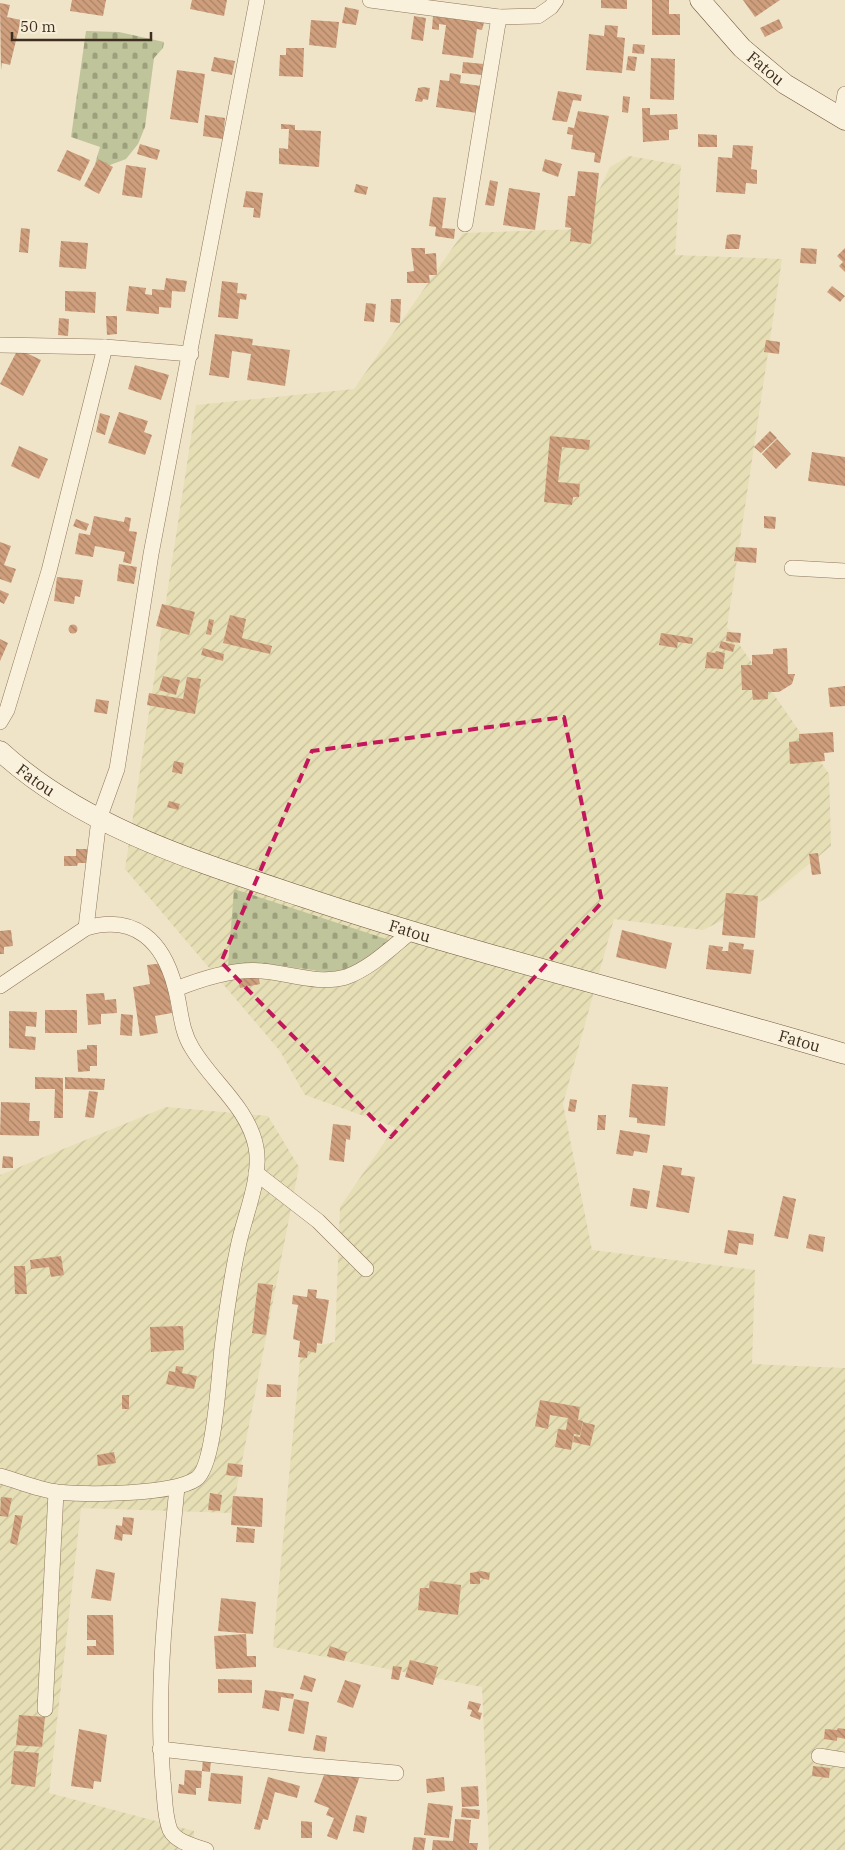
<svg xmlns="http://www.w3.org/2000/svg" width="845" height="1850" font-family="'IBM Plex Serif',serif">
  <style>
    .farmland { fill: url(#farmland-furrows) }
    .cemetery { fill: url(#cemetery-stones) }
    .building { fill: url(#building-back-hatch) }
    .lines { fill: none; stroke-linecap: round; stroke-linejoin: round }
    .street-casing { stroke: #8d765c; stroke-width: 16 }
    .secondary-casing { stroke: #6f573f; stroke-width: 21 }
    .street { stroke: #faf1dc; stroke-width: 15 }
    .secondary { stroke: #faf1dc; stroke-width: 20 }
    .marked { fill: none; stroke: #c2185b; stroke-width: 4; stroke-dasharray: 10 6; stroke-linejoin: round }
    .labels { text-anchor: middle; stroke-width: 5; stroke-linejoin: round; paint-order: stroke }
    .street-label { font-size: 16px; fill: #3d2e20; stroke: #f7eed8 }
  </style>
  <defs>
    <pattern id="farmland-furrows" width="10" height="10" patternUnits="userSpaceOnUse" patternTransform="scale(1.25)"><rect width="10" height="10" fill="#e6deb5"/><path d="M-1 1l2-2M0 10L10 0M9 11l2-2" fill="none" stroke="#c6bf9b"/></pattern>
    <pattern id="cemetery-stones" width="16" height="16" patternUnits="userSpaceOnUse" patternTransform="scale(1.25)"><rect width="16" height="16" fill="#bfc49a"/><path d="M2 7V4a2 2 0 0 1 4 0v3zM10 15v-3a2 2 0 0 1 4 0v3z" fill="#9ca07d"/></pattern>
    <pattern id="building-back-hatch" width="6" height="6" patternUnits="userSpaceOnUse" patternTransform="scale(1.25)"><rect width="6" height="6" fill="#cf9f7d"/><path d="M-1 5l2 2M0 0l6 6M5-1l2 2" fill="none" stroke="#a98266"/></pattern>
  </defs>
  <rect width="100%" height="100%" fill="#f0e4c8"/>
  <g class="farmland">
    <path d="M 629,156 L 681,165 L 675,255 L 782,259 L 727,627 L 829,774 L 831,846 L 769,897 L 703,930 L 614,919 L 563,1104 L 592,1250 L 755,1270 L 752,1364 L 845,1368 L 845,1850 L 489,1850 L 482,1687 L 273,1647 L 301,1349 L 335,1342 L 340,1207 L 395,1127 L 305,1095 L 280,1051 L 125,869 L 196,405 L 354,389 L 463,233 L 581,229 L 610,167 Z"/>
    <path d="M 166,1107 L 268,1116 L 299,1167 L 232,1513 L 81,1508 L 49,1793 L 194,1831 L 194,1850 L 0,1850 L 0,1175 Z"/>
  </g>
  <g class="cemetery">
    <path d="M 86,31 L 119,32 L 164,42 L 163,48 L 154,58 L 145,127 L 138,144 L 126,159 L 102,168 L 95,164 L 100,147 L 71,137 Z"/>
    <path d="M 234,889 L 389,940 L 391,943 L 341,974 L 277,965 L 228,966 Z"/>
  </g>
  <g class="building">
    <path d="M 72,0 L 106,0 L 103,16 L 70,11 Z"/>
    <path d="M 192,0 L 227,0 L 224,16 L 190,9 Z"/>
    <path d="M 601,0 L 627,0 L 627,9 L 601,8 Z"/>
    <path d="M 652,0 L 669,0 L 669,14 L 680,14 L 680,35 L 652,35 Z"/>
    <path d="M 743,0 L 780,0 L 755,17 Z"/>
    <path d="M 0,3 L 10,5 L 7,17 L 21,20 L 10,65 L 2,63 L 1,70 Z"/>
    <path d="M 345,7 L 359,10 L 356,25 L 342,23 Z"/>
    <path d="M 414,16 L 426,18 L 423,41 L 411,39 Z"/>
    <path d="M 433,16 L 484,23 L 482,30 L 477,29 L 473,58 L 442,54 L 446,25 L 439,24 L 439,30 L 432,29 Z"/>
    <path d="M 779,19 L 783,28 L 765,37 L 760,28 Z"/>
    <path d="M 311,20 L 339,22 L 336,48 L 309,45 Z"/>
    <path d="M 605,25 L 618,26 L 617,37 L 625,38 L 622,73 L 586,70 L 589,34 L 604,36 Z"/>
    <path d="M 633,44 L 645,45 L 644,54 L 632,53 Z"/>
    <path d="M 286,48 L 304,48 L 303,77 L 279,76 L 280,55 L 286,55 Z"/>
    <path d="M 628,56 L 637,57 L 635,71 L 626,70 Z"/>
    <path d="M 214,57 L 235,61 L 232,75 L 211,71 Z"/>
    <path d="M 651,58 L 675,59 L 674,100 L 650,99 Z"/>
    <path d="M 463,62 L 484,64 L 483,75 L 462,73 Z"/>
    <path d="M 177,70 L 205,74 L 198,123 L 170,119 Z"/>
    <path d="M 450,73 L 461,75 L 460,83 L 481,86 L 477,113 L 436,107 L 440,80 L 449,81 Z"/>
    <path d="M 423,87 L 430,88 L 428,100 L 423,99 L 422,102 L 415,101 L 418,88 Z"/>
    <path d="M 558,91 L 582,95 L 581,101 L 573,100 L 567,122 L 552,120 Z"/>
    <path d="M 623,96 L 630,97 L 628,113 L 622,112 Z"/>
    <path d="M 642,108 L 650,108 L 650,115 L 677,114 L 678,129 L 669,130 L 669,140 L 643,142 Z"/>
    <path d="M 578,111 L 609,116 L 600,163 L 594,162 L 595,153 L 571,149 L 573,135 L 567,134 L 568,127 L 574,128 Z"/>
    <path d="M 205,115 L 225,118 L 223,139 L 203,136 Z"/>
    <path d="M 281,124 L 295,125 L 295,130 L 321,131 L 319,167 L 279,164 L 279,148 L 288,149 L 289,129 L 281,129 Z"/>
    <path d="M 698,134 L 717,135 L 717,147 L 698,147 Z"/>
    <path d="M 140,144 L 160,150 L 157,160 L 137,154 Z"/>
    <path d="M 733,145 L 753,146 L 751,169 L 757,170 L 757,184 L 746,183 L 745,194 L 716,192 L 718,157 L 732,158 Z"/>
    <path d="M 67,150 L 90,160 L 80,181 L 57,171 Z"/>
    <path d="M 98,159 L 113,167 L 99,194 L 84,186 Z"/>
    <path d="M 545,159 L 562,164 L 558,177 L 542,171 Z"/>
    <path d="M 126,165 L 146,168 L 142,198 L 122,195 Z"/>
    <path d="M 578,171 L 599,173 L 591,244 L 570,241 L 571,228 L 565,227 L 568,196 L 575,196 Z"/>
    <path d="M 490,180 L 498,182 L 494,206 L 485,205 Z"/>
    <path d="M 356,184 L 368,187 L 366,195 L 354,192 Z"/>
    <path d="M 509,188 L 540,193 L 535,230 L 503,225 Z"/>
    <path d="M 246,191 L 263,193 L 260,218 L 253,217 L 254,208 L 243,207 Z"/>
    <path d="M 433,197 L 446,198 L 442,228 L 455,229 L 454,239 L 435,236 L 436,227 L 429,226 Z"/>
    <path d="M 21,228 L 30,229 L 28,253 L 19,252 Z"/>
    <path d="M 733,234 L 741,235 L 739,249 L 725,249 L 727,235 Z"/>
    <path d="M 61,241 L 88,243 L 86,269 L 59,267 Z"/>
    <path d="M 411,248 L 425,248 L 425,254 L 436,253 L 437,275 L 429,275 L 430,283 L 407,283 L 407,272 L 414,271 Z"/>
    <path d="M 801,248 L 817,249 L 816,264 L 800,263 Z"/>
    <path d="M 845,248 L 845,272 L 839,266 L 843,262 L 837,256 Z"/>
    <path d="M 166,278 L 187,281 L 185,292 L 172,291 L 171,308 L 159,307 L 159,314 L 126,311 L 129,286 L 146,288 L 145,294 L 152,295 L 152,289 L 164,290 Z"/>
    <path d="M 222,281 L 238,283 L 237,293 L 247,294 L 246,300 L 240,299 L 238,319 L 218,317 Z"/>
    <path d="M 832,286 L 845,296 L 840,302 L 827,292 Z"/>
    <path d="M 65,291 L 96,292 L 95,313 L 65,311 Z"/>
    <path d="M 391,299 L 401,299 L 400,323 L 390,322 Z"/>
    <path d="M 366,303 L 376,304 L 374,322 L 364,321 Z"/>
    <path d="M 106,316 L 117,316 L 117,334 L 107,335 Z"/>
    <path d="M 59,318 L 69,319 L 68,336 L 58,335 Z"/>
    <path d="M 215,334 L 253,339 L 252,345 L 290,350 L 285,386 L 247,380 L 251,354 L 232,351 L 229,378 L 209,375 Z"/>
    <path d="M 766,340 L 780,342 L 779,354 L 764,352 Z"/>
    <path d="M 18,349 L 41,360 L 23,396 L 0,384 Z"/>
    <path d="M 135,365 L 169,375 L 161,400 L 128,389 Z"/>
    <path d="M 119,412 L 148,421 L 144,432 L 152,435 L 145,455 L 108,443 Z"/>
    <path d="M 100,413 L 110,416 L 105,435 L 96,432 Z"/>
    <path d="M 770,431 L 777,438 L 761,453 L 754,447 Z"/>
    <path d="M 550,436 L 590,440 L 589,450 L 562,447 L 558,482 L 580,484 L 579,497 L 573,497 L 572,505 L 544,502 Z"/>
    <path d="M 777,439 L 791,454 L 776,469 L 762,454 Z"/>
    <path d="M 19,446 L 48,459 L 39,479 L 11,466 Z"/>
    <path d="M 812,452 L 845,457 L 845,486 L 808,481 Z"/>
    <path d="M 94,516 L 124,522 L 125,517 L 131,518 L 129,531 L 137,532 L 131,564 L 123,562 L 125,552 L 95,546 L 93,557 L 75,554 L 79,533 L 90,535 Z"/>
    <path d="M 764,516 L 776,517 L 775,529 L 764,528 Z"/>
    <path d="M 76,519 L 89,524 L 86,531 L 73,526 Z"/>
    <path d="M 0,542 L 11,546 L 4,565 L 16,569 L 11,583 L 0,579 Z"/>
    <path d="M 736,547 L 757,548 L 756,563 L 734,561 Z"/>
    <path d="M 119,564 L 137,567 L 134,584 L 117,581 Z"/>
    <path d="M 57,577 L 83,580 L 80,597 L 75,596 L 74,604 L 54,601 Z"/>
    <path d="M 0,590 L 9,594 L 4,604 L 0,602 Z"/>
    <path d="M 162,604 L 195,612 L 189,635 L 156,626 Z"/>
    <path d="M 230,615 L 246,619 L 242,638 L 272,646 L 270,654 L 223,643 Z"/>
    <path d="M 209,619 L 214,620 L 211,635 L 206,634 Z"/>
    <circle cx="73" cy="629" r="4.5"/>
    <path d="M 727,632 L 741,633 L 740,643 L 726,641 Z"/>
    <path d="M 661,633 L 693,638 L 692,644 L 678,642 L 677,648 L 659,645 Z"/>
    <path d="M 0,639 L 8,643 L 0,661 Z"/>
    <path d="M 721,641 L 735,645 L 733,652 L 719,648 Z"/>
    <path d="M 203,648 L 224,654 L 223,661 L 201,655 Z"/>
    <path d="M 787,648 L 788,674 L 795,674 L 792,684 L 779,692 L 768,692 L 768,699 L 753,700 L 752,690 L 742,690 L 741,665 L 752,665 L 752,655 L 773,654 L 773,649 Z"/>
    <path d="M 716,651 L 725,653 L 723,669 L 705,668 L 707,652 L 715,653 Z"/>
    <path d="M 163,676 L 180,680 L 176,695 L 159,690 Z"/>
    <path d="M 187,677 L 201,679 L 195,714 L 147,705 L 149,693 L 183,699 Z"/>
    <path d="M 845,686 L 845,706 L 830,707 L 828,688 Z"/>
    <path d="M 96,699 L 109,701 L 107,714 L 94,712 Z"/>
    <path d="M 833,732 L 834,752 L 824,753 L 825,761 L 790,764 L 789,742 L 799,741 L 799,734 Z"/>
    <path d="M 174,761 L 184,763 L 182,774 L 172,772 Z"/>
    <path d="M 169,801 L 180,804 L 178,810 L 167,807 Z"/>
    <path d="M 76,849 L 87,849 L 87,863 L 78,863 L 77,866 L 64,866 L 64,856 L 76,856 Z"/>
    <path d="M 818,853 L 821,874 L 812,875 L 809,854 Z"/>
    <path d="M 726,893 L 758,896 L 755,938 L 722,935 Z"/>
    <path d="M 11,930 L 13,946 L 4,947 L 4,954 L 0,954 L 0,931 Z"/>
    <path d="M 622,930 L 672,943 L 666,969 L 616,957 Z"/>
    <path d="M 729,942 L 744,944 L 743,949 L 754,950 L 751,974 L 706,969 L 709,945 L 723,947 L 722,951 L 728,951 Z"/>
    <path d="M 164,963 L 172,1013 L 155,1016 L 158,1033 L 140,1036 L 133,987 L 150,984 L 147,965 Z"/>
    <path d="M 257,971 L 260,984 L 240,988 L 237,975 Z"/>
    <path d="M 104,993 L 105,1000 L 116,999 L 117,1013 L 101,1014 L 101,1024 L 88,1025 L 86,994 Z"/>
    <rect x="45" y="1010" width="32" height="23"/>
    <path d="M 9,1011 L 37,1012 L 36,1027 L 26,1026 L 25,1036 L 36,1037 L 35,1050 L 9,1048 Z"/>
    <path d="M 121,1014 L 133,1015 L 132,1036 L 120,1035 Z"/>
    <path d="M 87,1045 L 97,1045 L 97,1066 L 90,1066 L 90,1071 L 78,1072 L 77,1050 L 87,1049 Z"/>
    <path d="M 35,1077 L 63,1078 L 63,1118 L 54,1118 L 55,1089 L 35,1089 Z"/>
    <path d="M 65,1077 L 105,1079 L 104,1090 L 65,1089 Z"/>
    <path d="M 632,1084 L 668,1087 L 665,1126 L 637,1123 L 637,1118 L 629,1117 Z"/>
    <path d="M 89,1091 L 98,1092 L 94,1118 L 85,1117 Z"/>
    <path d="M 570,1099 L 577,1100 L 575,1112 L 568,1111 Z"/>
    <path d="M 1,1102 L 30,1103 L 29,1121 L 40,1121 L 39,1136 L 0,1135 Z"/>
    <path d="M 598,1115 L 606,1115 L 605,1130 L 597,1130 Z"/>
    <path d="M 333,1124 L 351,1126 L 350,1140 L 346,1139 L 344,1162 L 329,1160 Z"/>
    <path d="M 620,1130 L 650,1135 L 647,1153 L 634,1151 L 633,1156 L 616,1154 Z"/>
    <path d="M 3,1156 L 13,1157 L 13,1168 L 2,1168 Z"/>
    <path d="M 663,1165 L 682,1168 L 681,1175 L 695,1177 L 689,1213 L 656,1207 Z"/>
    <path d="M 633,1188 L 650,1191 L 647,1209 L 630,1206 Z"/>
    <path d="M 783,1196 L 796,1199 L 788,1239 L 774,1236 Z"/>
    <path d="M 728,1230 L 754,1234 L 753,1245 L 739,1243 L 737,1255 L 724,1253 Z"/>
    <path d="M 809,1234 L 825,1237 L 823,1252 L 806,1248 Z"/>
    <path d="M 61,1256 L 64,1275 L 51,1277 L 49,1267 L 31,1269 L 30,1260 Z"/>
    <path d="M 14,1266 L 25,1266 L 27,1294 L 15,1294 Z"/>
    <path d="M 258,1283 L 273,1285 L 266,1335 L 252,1333 Z"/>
    <path d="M 308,1289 L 317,1290 L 316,1298 L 329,1300 L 322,1344 L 317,1343 L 316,1353 L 308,1351 L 307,1358 L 298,1357 L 300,1341 L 293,1339 L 298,1305 L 292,1304 L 293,1295 L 307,1297 Z"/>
    <path d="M 183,1326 L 184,1350 L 151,1352 L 150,1327 Z"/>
    <path d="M 176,1366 L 183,1367 L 182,1373 L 197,1376 L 194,1389 L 166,1384 L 169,1371 L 175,1372 Z"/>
    <path d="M 267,1384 L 281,1385 L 281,1397 L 266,1397 Z"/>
    <rect x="122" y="1395" width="7" height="14"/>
    <path d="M 540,1400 L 580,1407 L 578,1420 L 583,1421 L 580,1435 L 574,1434 L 571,1450 L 555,1447 L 558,1429 L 566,1430 L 568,1418 L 550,1415 L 548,1429 L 535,1426 Z"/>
    <path d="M 583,1422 L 595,1425 L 590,1446 L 573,1442 L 574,1436 L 580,1437 Z"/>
    <path d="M 114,1452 L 116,1463 L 98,1466 L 97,1455 Z"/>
    <path d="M 228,1463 L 243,1465 L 242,1477 L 226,1475 Z"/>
    <path d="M 210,1493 L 222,1495 L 220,1511 L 208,1510 Z"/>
    <path d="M 233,1496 L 263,1498 L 262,1527 L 231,1525 Z"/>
    <path d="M 1,1497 L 12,1498 L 8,1517 L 0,1516 Z"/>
    <path d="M 15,1515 L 23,1516 L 17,1545 L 10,1543 Z"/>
    <path d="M 123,1517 L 134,1518 L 132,1535 L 123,1534 L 122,1541 L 114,1539 L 116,1525 L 122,1526 Z"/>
    <path d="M 237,1527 L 255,1529 L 254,1543 L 236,1542 Z"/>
    <path d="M 96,1569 L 115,1573 L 111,1601 L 91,1598 Z"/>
    <path d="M 481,1571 L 490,1573 L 489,1580 L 480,1578 L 480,1584 L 470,1584 L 470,1573 Z"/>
    <path d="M 430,1581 L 461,1585 L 458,1615 L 418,1610 L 420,1588 L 429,1588 Z"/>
    <path d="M 221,1598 L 256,1602 L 253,1634 L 218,1631 Z"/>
    <path d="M 87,1615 L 113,1615 L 114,1655 L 87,1655 L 87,1646 L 96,1646 L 96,1640 L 87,1640 Z"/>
    <path d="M 246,1634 L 247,1656 L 256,1656 L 256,1667 L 216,1669 L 214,1636 Z"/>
    <path d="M 330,1646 L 347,1652 L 344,1661 L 327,1656 Z"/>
    <path d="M 410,1660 L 438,1667 L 433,1685 L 405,1677 Z"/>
    <path d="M 393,1666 L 402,1667 L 399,1680 L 391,1679 Z"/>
    <path d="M 304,1675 L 316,1679 L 312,1692 L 300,1689 Z"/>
    <path d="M 218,1679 L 252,1680 L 252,1693 L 218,1693 Z"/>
    <path d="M 345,1680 L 361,1685 L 353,1708 L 337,1702 Z"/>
    <path d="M 265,1690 L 294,1694 L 293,1699 L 281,1697 L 279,1711 L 262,1708 Z"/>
    <path d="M 294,1699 L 309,1702 L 304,1734 L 288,1731 Z"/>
    <path d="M 469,1701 L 481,1704 L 478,1712 L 482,1713 L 480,1720 L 470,1716 L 472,1710 L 467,1709 Z"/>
    <path d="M 19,1715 L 45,1717 L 42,1747 L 16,1745 Z"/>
    <path d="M 838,1728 L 845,1729 L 845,1739 L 837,1737 L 837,1741 L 824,1739 L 825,1729 L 837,1730 Z"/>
    <path d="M 79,1729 L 107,1735 L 101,1782 L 94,1781 L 93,1789 L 71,1786 Z"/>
    <path d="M 316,1735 L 327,1737 L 325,1752 L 313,1750 Z"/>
    <path d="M 14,1751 L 39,1753 L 35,1787 L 11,1784 Z"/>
    <path d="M 203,1758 L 211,1759 L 210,1772 L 202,1771 Z"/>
    <path d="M 328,1764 L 360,1776 L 337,1840 L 327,1836 L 334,1818 L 326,1815 L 329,1808 L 314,1802 Z"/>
    <path d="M 813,1766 L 830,1768 L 829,1778 L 812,1776 Z"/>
    <path d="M 185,1770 L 202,1771 L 201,1788 L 196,1788 L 196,1795 L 178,1793 L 179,1784 L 184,1785 Z"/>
    <path d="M 211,1773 L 243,1776 L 241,1804 L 208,1801 Z"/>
    <path d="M 268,1777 L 300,1786 L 297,1798 L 275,1792 L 268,1820 L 263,1819 L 260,1830 L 254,1829 Z"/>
    <path d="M 444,1777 L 445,1791 L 427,1793 L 426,1779 Z"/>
    <path d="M 478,1786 L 479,1806 L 462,1807 L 461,1787 Z"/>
    <path d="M 428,1803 L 453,1806 L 449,1838 L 424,1835 Z"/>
    <path d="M 462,1808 L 480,1810 L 479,1819 L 461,1817 Z"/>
    <path d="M 356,1815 L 367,1817 L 364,1833 L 353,1831 Z"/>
    <path d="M 455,1819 L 471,1820 L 469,1843 L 478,1843 L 477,1850 L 432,1850 L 433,1840 L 453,1841 Z"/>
    <path d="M 301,1821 L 312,1822 L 312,1838 L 301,1838 Z"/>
    <path d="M 414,1837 L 426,1838 L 424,1850 L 412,1850 Z"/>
  </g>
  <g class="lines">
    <g class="street-casing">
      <g id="street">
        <path d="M 370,0 L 499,17 L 538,16 L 551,7 L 556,0"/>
        <path d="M 841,118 L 845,94"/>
        <path d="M 465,224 L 499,17"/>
        <path d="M 0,345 L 105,347 L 191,354"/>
        <path d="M 792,568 L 845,571"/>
        <path d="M 0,722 L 7,710 L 49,571 L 105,347"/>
        <path d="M 86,928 L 99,819 L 117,769 L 151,554 L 257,0"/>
        <path d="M 0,986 L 86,928 C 135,914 163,941 175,987 C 181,1008 180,1029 192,1048 C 212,1082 248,1107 256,1147 C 262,1179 244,1216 238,1247 C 231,1280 226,1314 222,1348 C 219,1372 215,1467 196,1479 C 172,1495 87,1495 57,1492 C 39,1490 18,1481 0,1476"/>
        <path d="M 176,989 C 201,979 235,968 262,971 C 289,973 319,985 346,977 C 371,968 392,947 412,931"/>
        <path d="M 256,1173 L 318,1221 L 366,1269"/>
        <path d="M 177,1487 C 168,1584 155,1683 163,1781 C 165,1796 164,1815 170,1830 C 176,1842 194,1846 206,1850"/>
        <path d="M 45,1709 L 56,1492"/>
        <path d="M 160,1749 L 303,1765 L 396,1773"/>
        <path d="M 819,1756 L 845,1760"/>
      </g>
    </g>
    <g class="secondary-casing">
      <g id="secondary">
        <path id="s1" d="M 700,0 L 742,48 L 785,84 L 845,120"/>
        <path id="s2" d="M 0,751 C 83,827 195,861 300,896 C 479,956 664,1000 845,1054"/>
      </g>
    </g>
    <use href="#street" class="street"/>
    <use href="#secondary" class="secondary"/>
  </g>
  <path class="marked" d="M 564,717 L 602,902 L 391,1137 L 221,962 L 312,751 Z"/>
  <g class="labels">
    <g class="street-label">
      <text dy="6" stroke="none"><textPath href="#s1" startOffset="95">Fatou</textPath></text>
      <text dy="6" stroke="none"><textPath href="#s2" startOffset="46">Fatou</textPath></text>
      <text dy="6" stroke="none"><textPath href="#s2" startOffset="451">Fatou</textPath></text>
      <text dy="6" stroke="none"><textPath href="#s2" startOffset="856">Fatou</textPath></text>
    </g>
  </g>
  <path d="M12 32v8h139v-8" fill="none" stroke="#3d2e20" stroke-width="2.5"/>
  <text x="20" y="32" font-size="15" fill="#3d2e20" stroke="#f7eed8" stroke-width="4" paint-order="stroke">50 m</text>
</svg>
